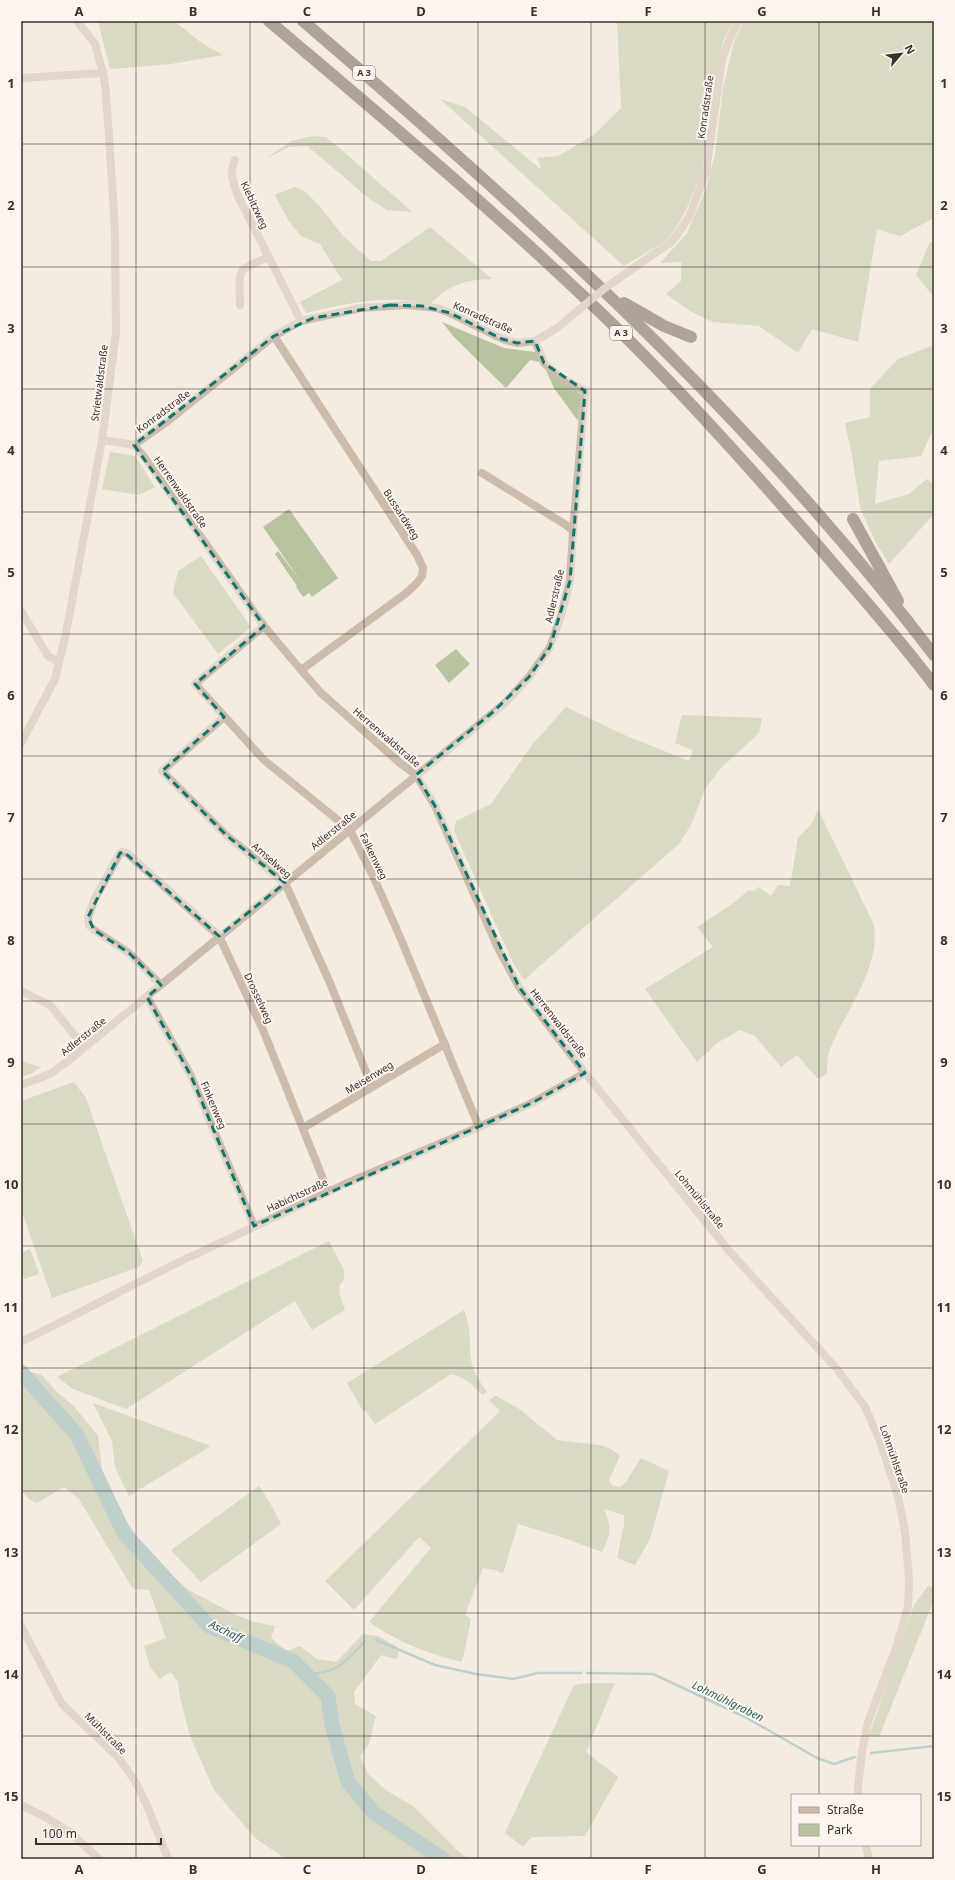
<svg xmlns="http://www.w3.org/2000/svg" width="955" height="1880" font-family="'Noto Sans',sans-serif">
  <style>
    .green { fill: #b8c4a0 }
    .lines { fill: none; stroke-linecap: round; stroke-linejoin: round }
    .stream { stroke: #7fb0b2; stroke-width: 2.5 }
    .river { stroke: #7fb0b2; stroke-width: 15 }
    .minor { stroke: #cdbbac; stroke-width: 8 }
    .motorway { stroke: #5c4a42; stroke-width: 12 }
    .minor-bridge { stroke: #cdbbac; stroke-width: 8 }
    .marked { fill: none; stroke: #0f766e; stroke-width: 3; stroke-dasharray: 8 5; stroke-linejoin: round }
    .grid { fill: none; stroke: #3b302b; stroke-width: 1; stroke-opacity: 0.55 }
    .labels { text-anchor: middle; stroke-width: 4; stroke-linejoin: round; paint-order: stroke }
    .shield { fill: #fbf5ee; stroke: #756b66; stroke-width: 1 }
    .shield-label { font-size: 9px; font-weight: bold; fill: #3b302b }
    .street-label { font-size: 10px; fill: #3b302b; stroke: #fbf5ee }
    .water-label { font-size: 11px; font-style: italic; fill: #1f5a5e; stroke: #fbf5ee }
    .neatline { fill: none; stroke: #3b302b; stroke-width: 1.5 }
    .grid-label { font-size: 13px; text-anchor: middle; font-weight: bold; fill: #3b302b }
  </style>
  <rect width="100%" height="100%" fill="#f4ebe1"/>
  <g class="green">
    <path d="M 98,21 L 174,21 L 203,44 L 223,55 L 171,64 L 110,69 Z"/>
    <path d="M 617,21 L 734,21 L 724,39 L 713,85 L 702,172 L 686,210 L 674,231 L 666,241 L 624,266 L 440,99 L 465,107 L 542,170 L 537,158 L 558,156 L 595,134 L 621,108 Z"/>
    <path d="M 744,21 L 934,21 L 934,218 L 900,236 L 877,229 L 858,342 L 812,329 L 798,353 L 759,326 L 713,322 L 690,311 L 666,294 L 681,281 L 681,262 L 660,263 L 687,233 L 706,189 L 715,154 L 723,88 L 734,42 Z"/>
    <path d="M 313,136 L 325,137 L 335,144 L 412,212 L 387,210 L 371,200 L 307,146 L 289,147 L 267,158 L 291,141 Z"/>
    <path d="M 295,187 L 306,192 L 322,209 L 344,237 L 371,261 L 381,261 L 430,227 L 492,279 C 463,280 451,284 430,304 C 386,294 349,303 306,313 L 300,302 L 342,280 L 320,244 L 301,236 L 288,220 L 275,195 Z"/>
    <path d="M 930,242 L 934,243 L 934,297 L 916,275 Z"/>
    <path d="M 442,322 L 504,348 L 535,352 L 540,362 L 530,360 L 506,388 L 454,337 Z"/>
    <path d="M 934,345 L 934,427 L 921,456 L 879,461 L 875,504 L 909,494 L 927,479 L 934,484 L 934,514 L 889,564 L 876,543 L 860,508 L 853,460 L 845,423 L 870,417 L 870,389 L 898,359 Z"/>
    <path d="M 546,370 L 575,389 L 581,395 L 578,421 L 554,388 Z"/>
    <path d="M 110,452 L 135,456 L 155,487 L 139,495 L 102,489 Z"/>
    <path d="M 289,509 L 338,578 L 312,597 L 309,593 L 303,597 L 296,587 L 297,586 L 275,554 L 278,551 L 302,583 L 263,527 Z"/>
    <path d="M 201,556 L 251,627 L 218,654 L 173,593 L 178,571 Z"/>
    <path d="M 456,649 L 470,664 L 449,683 L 435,665 Z"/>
    <path d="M 566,707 L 622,734 L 689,761 L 693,750 L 675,743 L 682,715 L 762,718 L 759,733 L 721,768 L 705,789 L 692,823 L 680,843 L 524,980 L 513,963 L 454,831 L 456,821 L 491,804 L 532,745 Z"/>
    <path d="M 818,809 L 874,925 C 880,970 846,1009 830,1049 C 827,1057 827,1066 827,1074 L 818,1079 L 797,1055 L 781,1067 L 755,1036 L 740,1030 L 717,1043 L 697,1062 L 645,989 L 713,947 L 697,927 L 735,902 L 749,890 L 754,891 L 759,887 L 771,896 L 778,885 L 790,886 L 798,838 L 812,823 Z"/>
    <path d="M 21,1061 L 41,1067 L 31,1074 L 21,1077 Z"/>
    <path d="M 74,1082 L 86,1098 L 143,1261 L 139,1267 L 52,1298 L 21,1209 L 21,1101 Z"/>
    <path d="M 329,1241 L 344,1270 L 344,1280 L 340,1285 L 339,1292 L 345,1310 L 312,1330 L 295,1301 L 126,1409 L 73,1389 L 57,1377 Z"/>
    <path d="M 30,1249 L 39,1274 L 24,1279 L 21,1271 L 21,1253 Z"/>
    <path d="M 464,1310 C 477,1342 460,1360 487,1391 L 483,1395 C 474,1387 464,1376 451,1374 L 375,1424 L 366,1411 L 363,1411 L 347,1383 Z"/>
    <path d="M 21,1362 L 31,1372 L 42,1375 L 57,1392 L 74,1406 L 98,1436 L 102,1470 L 115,1505 L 151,1556 L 187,1589 L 232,1613 L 254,1622 L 275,1626 L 271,1638 L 287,1651 L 300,1646 L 317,1659 L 336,1662 L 363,1634 L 378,1636 L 397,1647 L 399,1656 L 395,1659 L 381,1655 L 354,1692 L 355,1704 L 376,1716 L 369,1744 L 360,1757 L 369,1775 L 386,1790 L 414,1807 L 460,1853 L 469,1859 L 286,1859 L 255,1838 L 214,1790 L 190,1736 L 180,1697 L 178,1682 L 171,1672 L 160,1679 L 150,1667 L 144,1646 L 166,1638 L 149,1590 L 133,1589 L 79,1499 L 64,1487 L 37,1503 L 30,1500 L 21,1490 Z"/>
    <path d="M 496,1396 L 518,1408 L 557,1440 L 600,1445 L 611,1449 L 620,1455 L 609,1481 L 613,1486 L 620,1487 L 626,1482 L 641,1458 L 669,1471 L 650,1539 L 635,1565 L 617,1558 L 624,1525 L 624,1515 L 604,1509 C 612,1528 611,1535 602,1552 L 561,1537 L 518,1524 L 503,1574 L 495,1570 L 483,1568 L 465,1615 L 471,1619 L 462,1662 C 426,1653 400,1643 369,1622 L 431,1548 L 419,1537 L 354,1610 L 325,1581 L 500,1411 L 489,1400 Z"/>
    <path d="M 93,1403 L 211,1446 L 129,1496 L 115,1467 L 112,1441 Z"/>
    <path d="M 259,1486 L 269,1501 L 281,1524 L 201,1582 L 171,1550 Z"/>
    <path d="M 929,1585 L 934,1590 L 934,1600 L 879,1737 L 869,1736 L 914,1605 Z"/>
    <path d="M 590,1683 L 615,1683 L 586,1752 L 618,1777 L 585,1836 L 532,1837 L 523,1847 L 505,1833 L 574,1685 Z"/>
  </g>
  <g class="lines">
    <g class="stream">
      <path d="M 376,1640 L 435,1665 L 476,1674 L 513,1679 L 538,1673 L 581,1673"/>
      <path d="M 587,1673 L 653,1674 L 745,1717 L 817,1758 L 834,1764 L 855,1757"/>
      <path d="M 306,1674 C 336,1674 346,1662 365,1641"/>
      <path d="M 871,1753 L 934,1746"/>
    </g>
    <path class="river" d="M 21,1372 L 77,1435 L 124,1533 L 209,1626 L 293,1661 L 328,1696 L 332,1725 L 348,1782 L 374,1813 L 443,1859"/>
    <g class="minor">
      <path d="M 21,78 L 103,73"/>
      <path d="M 235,160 C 229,172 233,181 237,194 L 301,321"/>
      <path d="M 635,267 L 670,243 L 677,235 L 689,217 L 706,172 L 722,60 L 730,38 L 739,21"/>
      <path d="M 240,305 C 240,268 234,271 269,257"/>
      <path d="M 274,336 L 417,555 L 423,568 L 422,576 L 417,583 L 405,594 L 301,670"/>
      <path d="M 102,440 L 134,445 L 145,458 L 264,626 L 301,670 L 321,693 L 400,763 L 416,775 L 435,806 L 498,948 L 519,987 L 585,1073 L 730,1252 L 837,1369 L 865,1407 L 880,1441 L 898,1496 L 905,1532 L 909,1578 L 908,1607 L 896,1648 L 868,1722 L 862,1751 L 858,1787 L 859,1795"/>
      <path d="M 134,445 L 168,421 L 274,336 L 301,321 L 361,308 L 407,305 L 437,308 L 450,313 L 502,339 L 517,343 L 535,341 L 557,328"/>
      <path d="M 482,473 L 566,525 L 573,531"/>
      <path d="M 21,611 L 48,656 L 59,662"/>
      <path d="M 264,626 L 195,684 L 264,760 L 350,830 L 374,878 L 400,937 L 479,1127"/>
      <path d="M 224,717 L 162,771 L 226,835 L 285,883 L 330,983 L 372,1087"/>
      <path d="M 21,743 L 55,679 L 66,633 L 102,440 L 116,333 L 115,227 L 106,92 L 103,73 L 95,44 L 77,21"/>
      <path d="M 161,985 L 129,953 L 94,930 L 89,925 L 88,917 L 94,900 L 120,853 L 124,852 L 128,854 L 219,936 L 263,1030 L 328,1191"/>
      <path d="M 21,991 L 50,1005 L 84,1047"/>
      <path d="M 147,997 L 191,1076 L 254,1226"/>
      <path d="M 21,1085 L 50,1074 L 68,1061 L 505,703 L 529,677 L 550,647 L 561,616 L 570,581 L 573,531 L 585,391 L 559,376 L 544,363 L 535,341"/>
      <path d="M 303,1128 L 445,1044"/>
      <path d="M 21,1342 L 175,1264 L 345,1184 L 479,1127 L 532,1103 L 585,1073"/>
      <path d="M 21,1626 L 62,1704 L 118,1757 L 135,1781 L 148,1808 L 168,1859"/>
      <path d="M 21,1805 L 47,1818 L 71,1833 L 99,1859"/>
      <path d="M 866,1845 L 869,1859"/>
    </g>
    <g class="motorway">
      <path d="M 269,21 C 382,117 496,212 603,315 C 679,388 749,467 819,547 C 858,593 898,637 934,685"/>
      <path d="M 303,21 C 530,215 752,417 934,655"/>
      <path d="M 624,303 L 664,326 L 691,337"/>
      <path d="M 853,519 L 898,601"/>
    </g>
    <path class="minor-bridge" d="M 557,328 L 605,288 L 635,267"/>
  </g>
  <path d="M0 0H955V1880H0ZM 390,305 L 422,306 L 450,313 L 502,339 L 517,343 L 535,341 L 544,363 L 585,391 L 570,581 L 550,647 L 529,677 L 493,712 L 416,775 L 435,806 L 519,987 L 585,1073 L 532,1103 L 254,1226 L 191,1076 L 147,997 L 161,985 L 129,953 L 94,930 L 88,917 L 120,853 L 124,852 L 219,936 L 285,883 L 226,835 L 162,771 L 224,717 L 195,684 L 264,626 L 134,445 L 274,336 L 313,318 Z" fill="#f4ebe1" fill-opacity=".55" fill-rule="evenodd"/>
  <path class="marked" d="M 390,305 L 422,306 L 450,313 L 502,339 L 517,343 L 535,341 L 544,363 L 585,391 L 570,581 L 550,647 L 529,677 L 493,712 L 416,775 L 435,806 L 519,987 L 585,1073 L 532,1103 L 254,1226 L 191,1076 L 147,997 L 161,985 L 129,953 L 94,930 L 88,917 L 120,853 L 124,852 L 219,936 L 285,883 L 226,835 L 162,771 L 224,717 L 195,684 L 264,626 L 134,445 L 274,336 L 313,318 Z"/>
  <path class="grid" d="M 136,21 L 136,1859M 250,21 L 250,1859M 364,21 L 364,1859M 478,21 L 478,1859M 591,21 L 591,1859M 705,21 L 705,1859M 819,21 L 819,1795M 21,144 L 934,144M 21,267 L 934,267M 21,389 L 934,389M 21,512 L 934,512M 21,634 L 934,634M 21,756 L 934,756M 21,879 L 934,879M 21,1001 L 934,1001M 21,1124 L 934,1124M 21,1246 L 934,1246M 21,1368 L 934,1368M 21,1491 L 934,1491M 21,1613 L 934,1613M 21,1736 L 934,1736M 819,1845 L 819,1859"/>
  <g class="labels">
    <g class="shield">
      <rect x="353" y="66" width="22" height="14" rx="3"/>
      <rect x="610" y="326" width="22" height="14" rx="3"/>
    </g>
    <g class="shield-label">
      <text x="364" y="76">A 3</text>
      <text x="621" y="336">A 3</text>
    </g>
    <g class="street-label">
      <text transform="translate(705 107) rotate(-82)" y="4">Konradstraße</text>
      <text transform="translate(255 205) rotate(65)" y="4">Kiebitzweg</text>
      <text transform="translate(483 317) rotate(24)" y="4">Konradstraße</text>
      <text transform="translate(99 383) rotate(-83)" y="4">Strietwaldstraße</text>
      <text transform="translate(163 411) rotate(-37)" y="4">Konradstraße</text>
      <text transform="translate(181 492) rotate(55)" y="4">Herrenwaldstraße</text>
      <text transform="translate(402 514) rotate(57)" y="4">Bussardweg</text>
      <text transform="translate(554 596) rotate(-77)" y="4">Adlerstraße</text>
      <text transform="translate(387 737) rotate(41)" y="4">Herrenwaldstraße</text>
      <text transform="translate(333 830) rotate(-39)" y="4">Adlerstraße</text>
      <text transform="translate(374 856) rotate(64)" y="4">Falkenweg</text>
      <text transform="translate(272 860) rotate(41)" y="4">Amselweg</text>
      <text transform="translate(259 998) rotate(65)" y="4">Drosselweg</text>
      <text transform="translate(559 1023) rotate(52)" y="4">Herrenwaldstraße</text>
      <text transform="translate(83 1036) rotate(-39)" y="4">Adlerstraße</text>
      <text transform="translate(369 1077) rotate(-31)" y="4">Meisenweg</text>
      <text transform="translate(214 1105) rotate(67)" y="4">Finkenweg</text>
      <text transform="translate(297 1195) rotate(-25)" y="4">Habichtstraße</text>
      <text transform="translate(700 1199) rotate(51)" y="4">Lohmühlstraße</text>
      <text transform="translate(895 1459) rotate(71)" y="4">Lohmühlstraße</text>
      <text transform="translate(106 1733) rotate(45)" y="4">Mühlstraße</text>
    </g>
    <g class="water-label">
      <text transform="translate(226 1631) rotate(26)" y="4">Aschaff</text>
      <text transform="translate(728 1701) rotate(26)" y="4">Lohmühlgraben</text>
    </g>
  </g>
  <rect width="955" height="1880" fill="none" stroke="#fbf5ee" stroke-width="44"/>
  <rect x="791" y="1794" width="130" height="52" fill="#fbf5ee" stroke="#aea6a0"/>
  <rect x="799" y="1807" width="20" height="6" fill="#cdbbac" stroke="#aea6a0"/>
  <text x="827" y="1814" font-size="12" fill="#3b302b">Straße</text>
  <rect x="799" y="1824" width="20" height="12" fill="#b8c4a0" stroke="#aea6a0"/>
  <text x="827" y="1834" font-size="12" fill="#3b302b">Park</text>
  <g transform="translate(901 54) rotate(62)" stroke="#fbf5ee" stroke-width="3" paint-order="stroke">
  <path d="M0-3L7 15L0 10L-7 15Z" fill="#3b302b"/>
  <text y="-6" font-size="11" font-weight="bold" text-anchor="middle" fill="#3b302b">N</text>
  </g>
  <path d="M36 1838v6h125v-6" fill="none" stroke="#3b302b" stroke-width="2"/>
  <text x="42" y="1838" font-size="12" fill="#3b302b" stroke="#fbf5ee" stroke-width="3" paint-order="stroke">100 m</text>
  <rect x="22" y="22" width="911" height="1836" class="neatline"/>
  <g class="grid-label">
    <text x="79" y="16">A</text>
    <text x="193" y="16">B</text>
    <text x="307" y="16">C</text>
    <text x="421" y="16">D</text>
    <text x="534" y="16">E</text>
    <text x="648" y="16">F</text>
    <text x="762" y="16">G</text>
    <text x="876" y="16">H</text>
    <text x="11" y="88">1</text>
    <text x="944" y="88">1</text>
    <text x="11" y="210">2</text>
    <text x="944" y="210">2</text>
    <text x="11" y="333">3</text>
    <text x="944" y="333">3</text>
    <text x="11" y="455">4</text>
    <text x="944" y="455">4</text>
    <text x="11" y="577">5</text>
    <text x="944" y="577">5</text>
    <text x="11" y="700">6</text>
    <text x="944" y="700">6</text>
    <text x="11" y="822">7</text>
    <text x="944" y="822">7</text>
    <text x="11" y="945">8</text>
    <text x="944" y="945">8</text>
    <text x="11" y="1067">9</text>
    <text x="944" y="1067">9</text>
    <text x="11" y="1189">10</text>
    <text x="944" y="1189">10</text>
    <text x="11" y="1312">11</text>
    <text x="944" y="1312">11</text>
    <text x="11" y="1434">12</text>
    <text x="944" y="1434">12</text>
    <text x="11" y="1557">13</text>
    <text x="944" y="1557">13</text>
    <text x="11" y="1679">14</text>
    <text x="944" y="1679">14</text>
    <text x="11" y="1801">15</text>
    <text x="944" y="1801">15</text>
    <text x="79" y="1874">A</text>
    <text x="193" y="1874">B</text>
    <text x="307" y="1874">C</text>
    <text x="421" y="1874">D</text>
    <text x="534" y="1874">E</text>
    <text x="648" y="1874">F</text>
    <text x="762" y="1874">G</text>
    <text x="876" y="1874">H</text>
  </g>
</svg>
